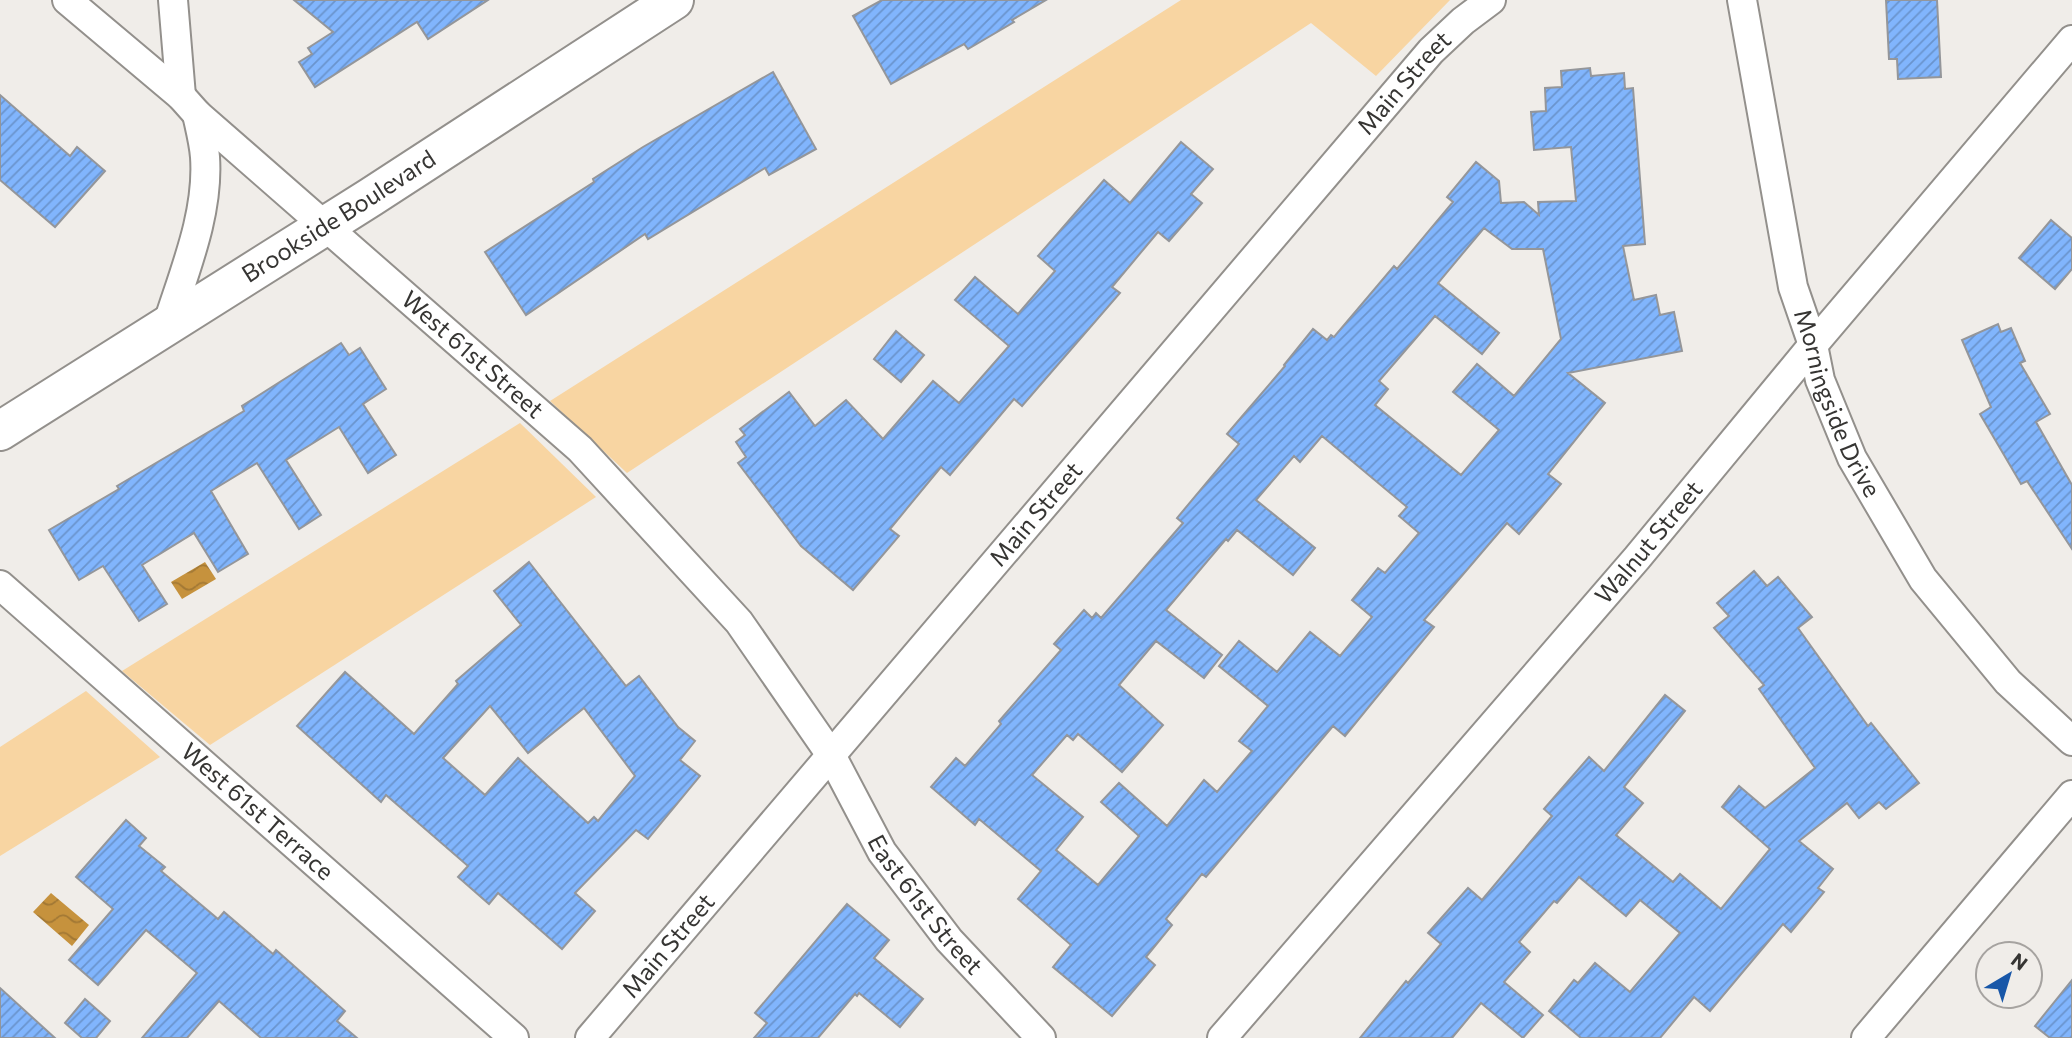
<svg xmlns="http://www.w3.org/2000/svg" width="2072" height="1038" font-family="Commissioner,sans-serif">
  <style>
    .park { fill: #f8d5a2 }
    .water { fill: url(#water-waves) }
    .building { fill: url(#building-hatch); stroke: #94969a; stroke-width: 2; fill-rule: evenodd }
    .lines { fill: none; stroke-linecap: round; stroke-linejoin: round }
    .street-casing { stroke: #93908c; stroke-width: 32 }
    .secondary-casing { stroke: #93908c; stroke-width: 42 }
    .street { stroke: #fff; stroke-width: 28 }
    .secondary { stroke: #fff; stroke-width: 38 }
    .labels { text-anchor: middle; stroke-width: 7; stroke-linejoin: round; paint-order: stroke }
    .street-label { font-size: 24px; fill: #363533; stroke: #f0ede9 }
  </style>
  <defs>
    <pattern id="water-waves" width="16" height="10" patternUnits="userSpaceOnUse" patternTransform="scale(1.75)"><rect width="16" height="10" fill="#c6923d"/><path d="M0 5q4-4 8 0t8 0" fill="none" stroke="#a27834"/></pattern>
    <pattern id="building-hatch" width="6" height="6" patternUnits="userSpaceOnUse" patternTransform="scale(1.75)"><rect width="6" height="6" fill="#81b5fd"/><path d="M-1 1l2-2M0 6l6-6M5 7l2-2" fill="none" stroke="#6a94cd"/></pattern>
  </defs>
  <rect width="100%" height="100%" fill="#f0ede9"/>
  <g class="park">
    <path d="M 1181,0 L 1450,0 L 1376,76 L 1311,23 L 627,473 L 550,401 Z"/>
    <path d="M 520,423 L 596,497 L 210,745 L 122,671 Z"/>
    <path d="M 86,691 L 160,757 L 0,856 L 0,747 Z"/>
  </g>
  <g class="water">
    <path d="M 205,562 L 216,579 L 182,599 L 171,582 Z"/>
    <path d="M 51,893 L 89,925 L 72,946 L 33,912 Z"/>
  </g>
  <g class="building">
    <path d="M 294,0 L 488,0 L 428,39 L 417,22 L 315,87 L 299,62 L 312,54 L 308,48 L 333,32 Z"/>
    <path d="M 882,0 L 1046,0 L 1012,20 L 1014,22 L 968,49 L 964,44 L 891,84 L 853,16 Z"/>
    <path d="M 1886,0 L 1937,0 L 1941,77 L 1898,79 L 1897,59 L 1889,59 Z"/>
    <path d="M 1590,68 L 1591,76 L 1624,73 L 1625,89 L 1633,88 L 1645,244 L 1623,246 L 1634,300 L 1656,295 L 1660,315 L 1674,312 L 1682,351 L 1568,373 L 1605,403 L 1548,474 L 1561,484 L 1519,534 L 1507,523 L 1424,620 L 1434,627 L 1345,736 L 1333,726 L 1206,877 L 1202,874 L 1166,919 L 1172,925 L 1146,957 L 1155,965 L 1112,1016 L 1053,967 L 1071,945 L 1018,899 L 1041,871 L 979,819 L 975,825 L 931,787 L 956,758 L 965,766 L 1001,724 L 999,721 L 1061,650 L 1054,644 L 1084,610 L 1092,618 L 1096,613 L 1101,618 L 1183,523 L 1177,518 L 1239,444 L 1227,434 L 1285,366 L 1284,365 L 1313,329 L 1327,340 L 1331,335 L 1334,337 L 1394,266 L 1397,269 L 1453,202 L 1447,197 L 1476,162 L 1499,181 L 1501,203 L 1524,202 L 1539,215 L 1538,202 L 1576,201 L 1571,147 L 1534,150 L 1531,112 L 1546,111 L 1545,88 L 1562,87 L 1561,71 ZM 1484,228 L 1512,249 L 1543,249 L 1561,339 L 1514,396 L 1477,364 L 1453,392 L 1499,430 L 1461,475 L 1375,405 L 1388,389 L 1379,381 L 1435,316 L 1482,354 L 1499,333 L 1438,283 ZM 1322,436 L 1407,507 L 1399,516 L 1419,533 L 1385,573 L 1378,568 L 1352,600 L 1372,617 L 1340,656 L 1310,632 L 1277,672 L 1239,641 L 1219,666 L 1268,706 L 1239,741 L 1252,751 L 1217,792 L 1204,780 L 1167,826 L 1119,783 L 1101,802 L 1139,836 L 1098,885 L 1056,850 L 1083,817 L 1032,775 L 1067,735 L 1073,740 L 1078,734 L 1122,772 L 1163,725 L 1119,685 L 1156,641 L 1204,678 L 1222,655 L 1166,610 L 1226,539 L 1228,541 L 1237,530 L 1293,575 L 1315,548 L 1256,500 L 1294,456 L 1300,462 Z"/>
    <path d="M 773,72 L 816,149 L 769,175 L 765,168 L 648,239 L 645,234 L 526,315 L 485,252 L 594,182 L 593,179 L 643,147 Z"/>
    <path d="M 0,95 L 70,156 L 77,147 L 105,171 L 55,227 L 0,180 Z"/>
    <path d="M 1181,142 L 1213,169 L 1191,194 L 1202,203 L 1169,241 L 1158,232 L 1112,287 L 1120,293 L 1022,406 L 1014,399 L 950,475 L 941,467 L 890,529 L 899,536 L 853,590 L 801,546 L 738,463 L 746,457 L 736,442 L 745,435 L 740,429 L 789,392 L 815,426 L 846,400 L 883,439 L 933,381 L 959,403 L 1009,346 L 955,300 L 975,277 L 1018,314 L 1055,271 L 1038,256 L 1104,180 L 1130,203 Z"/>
    <path d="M 2051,220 L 2072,238 L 2072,269 L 2055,289 L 2019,258 Z"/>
    <path d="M 1998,324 L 2001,332 L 2011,328 L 2025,361 L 2020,363 L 2050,414 L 2036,422 L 2072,485 L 2072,549 L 2027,481 L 2021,484 L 1980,414 L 1991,407 L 1962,340 Z"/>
    <path d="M 896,331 L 924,355 L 901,382 L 874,359 Z"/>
    <path d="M 341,343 L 349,355 L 360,348 L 386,389 L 363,404 L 396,455 L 368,473 L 339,427 L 286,460 L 321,515 L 299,529 L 257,463 L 211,491 L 248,554 L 218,572 L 194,533 L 142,565 L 167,604 L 139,621 L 103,566 L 79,580 L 49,530 L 119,489 L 117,486 L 244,411 L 242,406 Z"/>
    <path d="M 529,562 L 626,686 L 639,676 L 678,727 L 695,741 L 680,760 L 700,776 L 648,839 L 636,830 L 575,893 L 595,911 L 562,949 L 498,893 L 489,904 L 458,877 L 468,866 L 386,795 L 381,802 L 297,726 L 345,672 L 414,734 L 458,684 L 456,681 L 521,625 L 494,591 ZM 490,706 L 528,753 L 584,708 L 635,776 L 598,821 L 594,817 L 588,823 L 518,758 L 485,795 L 443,758 Z"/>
    <path d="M 1754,571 L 1767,586 L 1778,577 L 1812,617 L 1798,628 L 1868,726 L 1871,723 L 1919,783 L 1886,809 L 1879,802 L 1859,818 L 1847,803 L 1799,841 L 1833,869 L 1818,888 L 1824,892 L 1791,932 L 1783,924 L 1710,1011 L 1694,997 L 1660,1038 L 1581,1038 L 1549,1011 L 1574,980 L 1578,983 L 1595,963 L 1630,992 L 1680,933 L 1640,900 L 1626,916 L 1579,877 L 1557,903 L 1554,901 L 1519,942 L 1530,952 L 1504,982 L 1543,1015 L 1523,1038 L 1481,1003 L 1452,1038 L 1360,1038 L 1406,981 L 1408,983 L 1441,944 L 1428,933 L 1468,888 L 1482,900 L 1552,816 L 1544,809 L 1589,757 L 1604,771 L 1665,695 L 1685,711 L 1624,787 L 1643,803 L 1616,835 L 1673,882 L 1680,874 L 1721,909 L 1770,849 L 1722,807 L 1739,786 L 1765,808 L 1815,768 L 1759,689 L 1764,685 L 1714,628 L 1729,616 L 1717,603 Z"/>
    <path d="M 126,820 L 146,838 L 139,846 L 165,867 L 161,871 L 218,919 L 224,912 L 273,954 L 276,950 L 345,1011 L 337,1021 L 357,1038 L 261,1038 L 219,1001 L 187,1038 L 142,1038 L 197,973 L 146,930 L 98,985 L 69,960 L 113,909 L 76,877 Z"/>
    <path d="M 847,904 L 889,940 L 874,958 L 923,999 L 900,1027 L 859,993 L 857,996 L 855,994 L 818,1038 L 754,1038 L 767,1023 L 755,1013 Z"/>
    <path d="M 2072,980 L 2072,1038 L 2050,1038 L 2035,1026 Z"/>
    <path d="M 0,988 L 55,1038 L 0,1038 Z"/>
    <path d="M 85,999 L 110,1021 L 96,1038 L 82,1038 L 65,1023 Z"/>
  </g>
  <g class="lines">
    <g class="street-casing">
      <g id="street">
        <path id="s1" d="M 67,0 L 181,96 L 197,114 L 580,449 L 739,622 L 831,755 L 882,852 L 949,940 L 1041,1038"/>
        <path d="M 173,0 L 181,96"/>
        <path id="s2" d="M 1742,0 L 1793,287 L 1813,345 L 1820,380 L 1852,458 L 1923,579 L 2008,682 L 2072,741"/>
        <path d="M 167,326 C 184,272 209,214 205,157 C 204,143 200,128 197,114"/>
        <path id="s3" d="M 0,585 L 514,1038"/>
        <path id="s4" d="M 590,1038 L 1431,51 L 1463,21 L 1491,0"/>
        <path id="s5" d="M 1222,1038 L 1637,558 L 1813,345 L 2072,40"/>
        <path d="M 1866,1038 L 2072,795"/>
      </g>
    </g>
    <g class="secondary-casing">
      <g id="secondary">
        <path id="s6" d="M 0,431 L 371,197 L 674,0"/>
      </g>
    </g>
    <use href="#street" class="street"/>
    <use href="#secondary" class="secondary"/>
  </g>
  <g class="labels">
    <g class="street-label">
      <text dy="8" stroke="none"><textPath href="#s4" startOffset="1255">Main Street</textPath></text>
      <text dy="8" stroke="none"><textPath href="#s6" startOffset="401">Brookside Boulevard</textPath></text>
      <text dy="8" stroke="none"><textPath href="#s1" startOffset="539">West 61st Street</textPath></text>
      <text dy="8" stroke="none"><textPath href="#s2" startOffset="416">Morningside Drive</textPath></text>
      <text dy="8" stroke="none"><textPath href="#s4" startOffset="688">Main Street</textPath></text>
      <text dy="8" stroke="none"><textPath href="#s5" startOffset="654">Walnut Street</textPath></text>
      <text dy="8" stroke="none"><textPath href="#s3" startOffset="343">West 61st Terrace</textPath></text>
      <text dy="8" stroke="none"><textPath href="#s1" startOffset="1256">East 61st Street</textPath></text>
      <text dy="8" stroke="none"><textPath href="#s4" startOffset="121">Main Street</textPath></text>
    </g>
  </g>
  <g transform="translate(2009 975) rotate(38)"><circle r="33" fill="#f0ede9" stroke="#a6a3a0" stroke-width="2"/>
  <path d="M0-5L12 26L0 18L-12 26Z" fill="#1857a8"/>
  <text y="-10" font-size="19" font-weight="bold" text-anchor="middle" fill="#363533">N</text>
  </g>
</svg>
